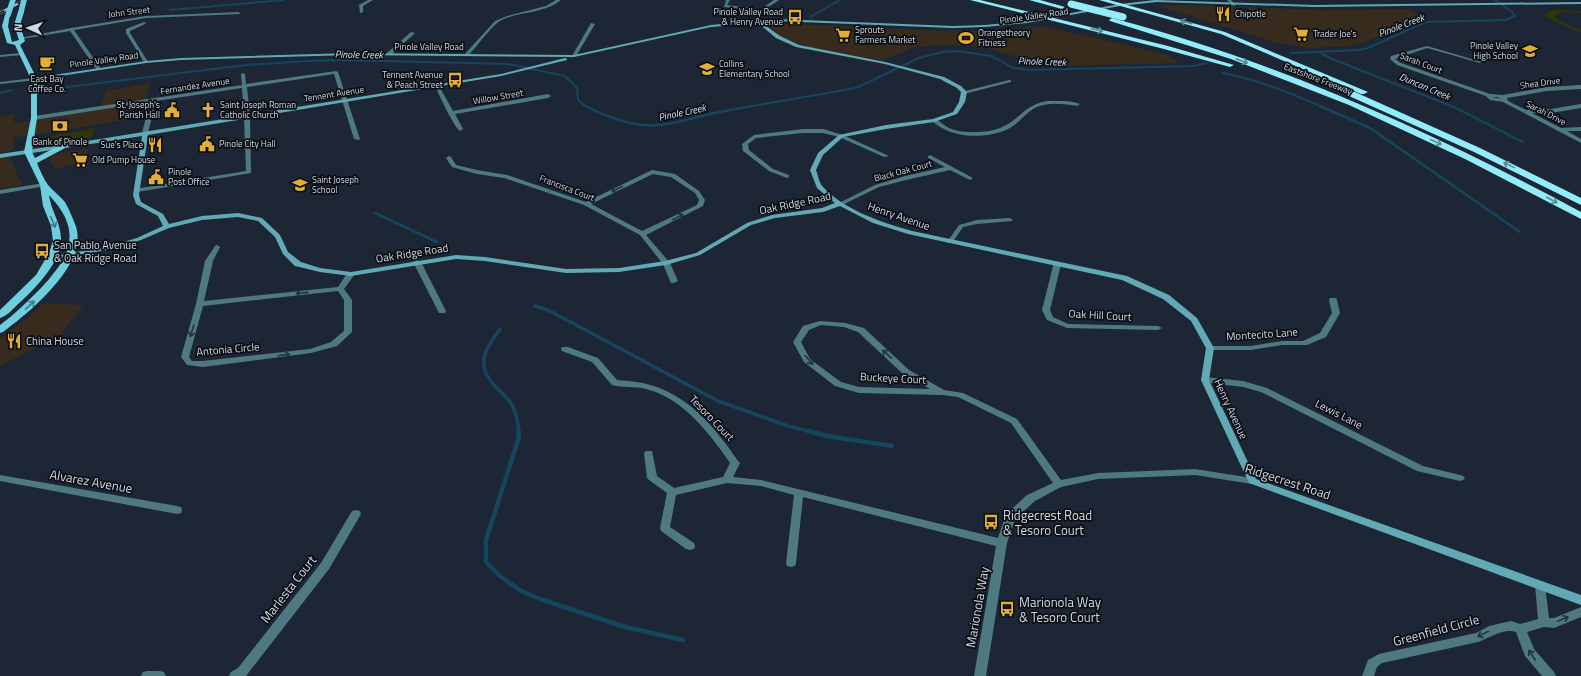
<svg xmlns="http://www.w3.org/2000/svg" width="1581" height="676" font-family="'Titillium Web',sans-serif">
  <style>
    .commercial { fill: #362b1c }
    .green { fill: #333406 }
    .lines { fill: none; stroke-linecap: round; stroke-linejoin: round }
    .stream-far3 { stroke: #16455e; stroke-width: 2 }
    .stream-far2 { stroke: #16455e; stroke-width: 2.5 }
    .stream-far1 { stroke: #16455e; stroke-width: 3.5 }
    .stream { stroke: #16455e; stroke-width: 4.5 }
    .street { fill: #4e7980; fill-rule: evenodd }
    .secondary { fill: #61a9b4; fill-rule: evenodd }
    .primary { fill: #6ecedd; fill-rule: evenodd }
    .highway { fill: #93ecfa; fill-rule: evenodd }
    .rail-casing { stroke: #a6adb8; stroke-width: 2.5 }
    .rail { stroke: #0b0f15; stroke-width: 1.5; stroke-dasharray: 5; stroke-linecap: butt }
    .primary-bridge { stroke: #6ecedd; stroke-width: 5.5 }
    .highway-bridge { stroke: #93ecfa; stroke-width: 7 }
    .oneway { stroke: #568993 }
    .oneway2 { stroke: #22343a }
    .oneway3 { stroke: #417883 }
    .labels { text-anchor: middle; stroke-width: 3.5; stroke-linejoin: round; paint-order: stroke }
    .far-street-label { font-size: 9px; fill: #d2d8e2; stroke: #0b0f15 }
    .far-poi-label { font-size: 9px; fill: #d2d8e2; stroke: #0b0f15; text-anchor: start }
    .far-water-label { font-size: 10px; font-style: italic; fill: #d1e5f2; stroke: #0b0f15 }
    .street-label { font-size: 11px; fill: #d2d8e2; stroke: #0b0f15 }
    .poi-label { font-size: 11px; fill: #d2d8e2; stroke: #0b0f15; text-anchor: start }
    .near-street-label { font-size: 13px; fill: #d2d8e2; stroke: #0b0f15 }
    .near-poi-label { font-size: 13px; fill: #d2d8e2; stroke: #0b0f15; text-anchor: start }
  </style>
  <rect width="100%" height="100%" fill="#1d2635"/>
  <g class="commercial">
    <path d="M 1186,5 L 1324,10 L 1410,9 L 1422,17 L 1376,38 L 1351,46 L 1310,48 L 1281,44 L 1158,6 Z"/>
    <path d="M 774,23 L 950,31 L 995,31 L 1044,26 L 1165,54 L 1180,63 L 1049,66 L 982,47 L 949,45 L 915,47 L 882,61 L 814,49 L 782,38 L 768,25 Z"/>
    <path d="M 151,83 L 144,103 L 137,104 L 132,119 L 13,138 L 14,148 L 10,151 L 0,153 L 0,116 L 14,114 L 14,123 L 99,110 L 106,91 Z"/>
    <path d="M 89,148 L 85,162 L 55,169 L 49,157 L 63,152 Z"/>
    <path d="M 10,157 L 22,185 L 0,189 L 0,158 Z"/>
    <path d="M 43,303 L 84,305 L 60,335 L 0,366 L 0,338 L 30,316 Z"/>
  </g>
  <g class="green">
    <path d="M 1557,10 L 1581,11 L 1581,13 L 1563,12 L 1554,15 L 1558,20 L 1581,30 L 1581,33 L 1554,21 L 1545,16 L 1549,11 Z"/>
    <path d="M 95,128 L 91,138 L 43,146 L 45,137 Z"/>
  </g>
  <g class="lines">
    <g class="stream-far3">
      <path d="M 170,10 L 283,0"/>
      <path d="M 810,17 L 840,0"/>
      <path d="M 1319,52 L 1332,59 L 1454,107"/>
      <path d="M 1291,53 L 1359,50 L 1368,48 L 1425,22 L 1506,20 L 1515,16 L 1511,11 L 1495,0"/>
      <path d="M 1222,73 C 1256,79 1291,93 1322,107"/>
      <path d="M 51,89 L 246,65 L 309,61 L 342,60 L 508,64 L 565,76 L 577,88 L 578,99 L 580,102 L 587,107"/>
      <path d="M 0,93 L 12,90"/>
      <path d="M 747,107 L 856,88 L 919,58 L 943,52 L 956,51 L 992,56 L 1013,68 L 1030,70 L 1193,66 L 1207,63"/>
    </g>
    <g class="stream-far2">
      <path d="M 586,106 C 592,110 600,113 608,116 C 646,132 668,125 706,115 C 721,111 737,109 752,106"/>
      <path d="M 1320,106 L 1370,128 L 1520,232"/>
      <path d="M 1452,106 L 1523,142"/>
      <path d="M 375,213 L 437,242"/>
    </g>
    <g class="stream-far1">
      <path d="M 535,306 L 550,311 L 718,401 L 788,426 L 812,432"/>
      <path d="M 500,329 C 486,348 475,363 493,384 C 500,391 507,397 512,405 C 516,413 518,423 519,432"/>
    </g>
    <g class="stream">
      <path d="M 518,431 L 519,437 L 486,540 L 486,562 L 500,576 L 521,591 L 543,600 L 625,627 L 683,640"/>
      <path d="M 808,431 L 827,436 L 892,446"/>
    </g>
    <g class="street">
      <path d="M 368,0 L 373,0 L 363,6 L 363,12 L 360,13 L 359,5 Z"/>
      <path d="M 556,0 L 561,0 C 543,15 513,11 497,23 C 487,32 477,46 468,56 L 464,55 L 495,21 L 507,16 L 546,6 Z"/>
      <path d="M 726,0 L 730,0 L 727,5 L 761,9 L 774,0 L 779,0 C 771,6 759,10 761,22 L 759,23 L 757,22 L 757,15 L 759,11 L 724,7 Z"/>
      <path d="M 1227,0 L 1231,0 L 1236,5 L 1233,6 Z"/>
      <path d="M 239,12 L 240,14 L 146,18 L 74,30 L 101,69 L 99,70 L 97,70 L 70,31 L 22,39 L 20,38 L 71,28 L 146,16 Z"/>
      <path d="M 144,22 L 146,23 L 145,24 L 130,31 L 130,33 L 148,62 L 146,63 L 144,62 L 126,33 L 126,29 Z"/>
      <path d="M 591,23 L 595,24 L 576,56 L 572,57 L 572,56 Z"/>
      <path d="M 411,32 L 415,33 L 391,55 L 387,55 L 387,53 Z"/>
      <path d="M 1427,46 L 1482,62 L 1480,63 L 1427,48 L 1395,59 L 1401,63 L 1490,94 L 1503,95 L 1547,87 L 1581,85 L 1581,89 L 1547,91 L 1507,98 L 1508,101 L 1526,110 L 1551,109 L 1581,104 L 1581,108 L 1551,113 L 1532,113 L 1561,128 L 1581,127 L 1581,131 L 1567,131 L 1581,139 L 1581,143 L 1503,102 L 1490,100 L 1486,96 L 1397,65 L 1390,59 L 1391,56 ZM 1492,97 L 1497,97 L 1502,99 Z"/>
      <path d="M 21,53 L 23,54 L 23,55 L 0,57 L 0,55 Z"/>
      <path d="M 336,71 L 338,72 L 360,139 L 359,140 L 354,139 L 334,74 L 247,87 L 250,117 L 251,173 L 137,192 L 134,190 L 135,189 L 246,171 L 244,117 L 242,88 L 156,101 L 148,133 L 145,135 L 142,133 L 150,102 L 34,120 L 31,118 L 34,116 L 242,85 L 241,74 L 243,73 L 245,74 L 246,84 Z"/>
      <path d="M 34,78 L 36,79 L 36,80 L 0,84 L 0,82 Z"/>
      <path d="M 1009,80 L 1011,80 L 1011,82 L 964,94 L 961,92 Z"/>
      <path d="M 435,85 L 439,86 L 453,111 L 548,94 L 551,96 L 548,98 L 455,114 L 463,129 L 460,131 C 454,127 439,95 435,86 Z"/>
      <path d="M 1047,101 C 1057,101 1071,100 1080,104 L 1077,106 C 1064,104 1049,102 1037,107 C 1026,112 1020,122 1010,128 C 987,140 950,139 931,120 L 936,119 C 942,123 947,128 954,130 C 970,134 994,133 1008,124 C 1024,114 1026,105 1047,101 Z"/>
      <path d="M 803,129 L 823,129 L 843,135 L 889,156 L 884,157 L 839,137 L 823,133 L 803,133 L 756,138 L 748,144 L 749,150 L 773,169 L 789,175 L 789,177 L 787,178 L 769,171 L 743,151 L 742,144 L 754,135 Z"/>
      <path d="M 930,155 L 973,178 L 970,180 L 950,170 L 906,180 L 879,187 L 842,205 L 840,206 L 837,204 L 875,185 L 905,176 L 945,167 L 928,158 L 928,156 Z"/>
      <path d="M 449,156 L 451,157 L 456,165 L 477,170 L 507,175 L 586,202 L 652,170 L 675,174 L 699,191 L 705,200 L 703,206 L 646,235 L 670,263 L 678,281 L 674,283 L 671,283 L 663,264 L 640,235 L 584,205 L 504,178 L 477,174 L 452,167 L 446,158 ZM 653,174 L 671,177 L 695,193 L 699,200 L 697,205 L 642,231 L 591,204 Z"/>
      <path d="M 44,183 L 46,184 L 46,186 L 0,194 L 0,190 Z"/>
      <path d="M 1010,218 L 1013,220 L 1012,221 L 977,224 L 963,227 L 952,243 L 948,243 L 947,242 L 959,225 L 977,220 Z"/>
      <path d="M 217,245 L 220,247 L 213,261 L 204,301 L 338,287 L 348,272 L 351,272 L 355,274 L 344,289 L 352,300 L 352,332 L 337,346 L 311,353 L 203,367 L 187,365 L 181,357 L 196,304 L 205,261 L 215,246 ZM 338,291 L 344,300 L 344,331 L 331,342 L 310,349 L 203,361 L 192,361 L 189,357 L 203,306 Z"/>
      <path d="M 414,260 L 417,260 L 421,262 L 446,311 L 445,313 L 439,313 L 438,311 L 413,262 Z"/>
      <path d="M 1054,262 L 1060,262 L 1061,264 L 1050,310 L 1053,317 L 1068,324 L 1158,326 L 1162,328 L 1158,330 L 1067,328 L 1047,320 L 1042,310 Z"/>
      <path d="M 1330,298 L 1336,298 L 1337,300 L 1340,313 L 1326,337 L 1307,345 L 1282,345 L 1251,350 L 1210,350 L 1206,348 L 1210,346 L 1251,346 L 1282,341 L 1303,341 L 1320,333 L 1332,313 L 1329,300 Z"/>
      <path d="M 820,321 L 845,323 L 864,328 L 909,370 L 944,390 L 963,393 L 1017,419 L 1061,480 L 1098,473 L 1195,469 L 1252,478 L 1255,479 L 1257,481 L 1255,483 L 1252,484 L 1195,475 L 1098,479 L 1061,487 L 1035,501 L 1015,519 L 1007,543 L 986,676 L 974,676 L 996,546 L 803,497 L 796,563 L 795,566 L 791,567 L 787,566 L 786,563 L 794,495 L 761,486 L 727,483 L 676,495 L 670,527 L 694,543 L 695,546 L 694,549 L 690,550 L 686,549 L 661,531 L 660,528 L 667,493 L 649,480 L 647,478 L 644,453 L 646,451 L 652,451 L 657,476 L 674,488 L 723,477 L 730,463 C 710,434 683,398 646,389 C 635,386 623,388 612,385 L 592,362 L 562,351 L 561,349 L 562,347 L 568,347 L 598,358 L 617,380 C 630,381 642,382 654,386 C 691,398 717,430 738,461 L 740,463 L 733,477 L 761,480 L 998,538 L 1006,514 L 1027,495 L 1053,483 L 1011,423 L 958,397 L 942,395 L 859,393 L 835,386 L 804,362 L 793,342 L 803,326 ZM 821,325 L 844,327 L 858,332 L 903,374 L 930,389 L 859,387 L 841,382 L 810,359 L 801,342 L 809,330 Z"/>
      <path d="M 1205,377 L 1243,381 L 1267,388 L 1423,466 L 1460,475 L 1463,476 L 1465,478 L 1463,480 L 1460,481 L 1417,471 L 1261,392 L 1243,387 L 1202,382 L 1201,380 Z"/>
      <path d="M 0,475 L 177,506 L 181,507 L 182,510 L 181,513 L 177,514 L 0,481 Z"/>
      <path d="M 356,510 L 360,511 L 361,514 L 329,569 L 246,676 L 229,676 L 231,672 L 238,668 L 321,563 L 352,511 Z"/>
      <path d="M 1540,581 L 1544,582 L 1545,585 L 1549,618 L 1554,618 L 1581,607 L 1581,617 L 1554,628 L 1544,627 L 1527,632 L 1534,649 L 1554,672 L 1556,676 L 1542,676 L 1525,656 L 1516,632 C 1503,628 1490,638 1478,642 L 1382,663 L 1377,667 L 1374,676 L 1362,676 L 1368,660 L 1379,654 L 1476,633 L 1489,626 L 1511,621 L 1520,624 L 1538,619 L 1535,585 L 1536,582 Z"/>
      <path d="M 147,671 L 160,671 L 164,672 L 166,676 L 141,676 L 143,672 Z"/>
    </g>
    <path class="secondary" d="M 1155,0 L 1315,5 L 1581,2 L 1581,4 L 1315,7 L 1157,2 L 1120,6 L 1027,23 L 985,27 L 953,28 L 776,21 L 762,23 L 780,36 L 799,45 L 885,62 L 944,77 L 961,86 L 967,92 L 965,102 L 957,114 L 934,122 L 886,129 L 843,137 L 823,155 L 816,170 C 818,175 819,183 823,187 C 846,211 881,222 912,231 L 1127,276 L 1169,295 L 1197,318 L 1214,348 L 1209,380 L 1256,479 L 1581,595 L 1581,605 L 1249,483 L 1201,380 L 1206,348 L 1191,321 L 1163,299 L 1122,280 L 908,234 L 873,223 L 840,206 L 823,212 L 775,218 L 751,225 L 700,255 L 666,265 L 619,272 L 566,273 L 485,261 L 456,259 L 351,276 L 320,272 L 295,266 L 283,254 L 275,237 L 258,221 L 238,217 L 202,220 L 169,228 L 141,240 L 112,249 L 52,260 L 48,258 L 50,257 L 109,246 L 137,238 L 163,226 L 158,216 L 136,204 L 133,195 L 142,136 L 0,158 L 0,154 L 100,139 L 501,74 L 565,58 L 567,59 L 567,60 L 501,76 L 148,135 L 139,195 L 141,202 L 163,214 L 169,224 L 202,216 L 238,213 L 262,218 L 280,235 L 288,252 L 301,262 L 320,268 L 351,272 L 456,255 L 485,257 L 566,269 L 619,268 L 665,261 L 696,253 L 747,223 L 772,215 L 822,208 L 835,203 L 817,188 L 810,170 L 818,153 L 839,135 L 886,125 L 933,119 L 953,112 L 959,102 L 961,92 L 957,88 L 940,79 L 885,64 L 796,47 L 776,38 L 758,23 L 711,27 L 574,57 L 352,55 L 181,60 L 146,63 L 34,80 L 32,79 L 34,78 L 146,61 L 181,58 L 352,53 L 574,55 L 711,25 L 776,19 L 953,26 L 985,25 L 1027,21 L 1120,4 Z"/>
    <path class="primary" d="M 21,10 L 24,12 L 20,25 L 25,41 L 20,45 L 37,79 L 37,118 L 32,152 L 35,158 L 60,145 L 63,145 L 67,147 L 37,163 C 40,170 43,178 48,185 C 53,191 60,196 65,202 C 69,209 72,217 75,224 C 91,262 30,312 3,332 L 0,333 L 0,325 C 15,314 28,301 41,288 C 71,256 83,231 49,195 C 51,211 61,223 61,239 C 61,263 34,290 17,305 C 12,310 7,316 0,318 L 0,310 L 36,275 L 49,253 L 53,241 L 51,226 L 43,206 L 40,185 L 24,152 L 31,118 L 31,79 L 15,45 L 7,43 L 2,26 L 5,15 L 10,14 L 8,26 L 12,42 L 19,40 L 14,25 L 18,12 Z"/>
    <g class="highway">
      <path d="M 970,0 L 980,0 L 1168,46 L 1234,65 L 1230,67 L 1164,49 Z"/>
      <path d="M 1029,0 L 1040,0 L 1065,7 L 1062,9 Z"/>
      <path d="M 1099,0 L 1109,0 L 1225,32 L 1368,92 L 1364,94 L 1361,94 L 1221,34 Z"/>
      <path d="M 1112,18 C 1276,61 1432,132 1581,212 L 1581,219 L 1465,159 L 1349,105 L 1231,59 L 1110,21 L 1109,20 Z"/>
      <path d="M 1349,92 L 1355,92 L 1480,148 L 1581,198 L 1581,205 L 1474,152 L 1349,96 Z"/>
    </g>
    <g class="rail-casing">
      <path id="rail" d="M 0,13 L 25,0"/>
    </g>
    <use href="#rail" class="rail"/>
    <g class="primary-bridge">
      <path d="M 21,12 L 24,0"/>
      <path d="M 8,15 L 13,0"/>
    </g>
    <path class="highway-bridge" d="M 1071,4 L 1123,17"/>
  </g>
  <defs><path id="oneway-shaft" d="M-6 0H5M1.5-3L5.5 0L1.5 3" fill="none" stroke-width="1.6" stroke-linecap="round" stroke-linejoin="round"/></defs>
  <g class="oneway">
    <use href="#oneway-shaft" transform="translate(1186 22) rotate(-164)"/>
    <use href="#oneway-shaft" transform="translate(1097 30) rotate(14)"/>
    <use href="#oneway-shaft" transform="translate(1242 61) rotate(20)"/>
    <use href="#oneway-shaft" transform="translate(1436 142) rotate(25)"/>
    <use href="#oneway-shaft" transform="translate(1509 165) rotate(-154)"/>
    <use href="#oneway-shaft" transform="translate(1552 200) rotate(28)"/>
  </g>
  <g class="oneway2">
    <use href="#oneway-shaft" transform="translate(617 189) rotate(154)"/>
    <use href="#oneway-shaft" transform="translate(678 217) rotate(-26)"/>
    <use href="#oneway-shaft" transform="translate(302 293) rotate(174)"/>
    <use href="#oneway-shaft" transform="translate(192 331) rotate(107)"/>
    <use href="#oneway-shaft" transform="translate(887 354) rotate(-137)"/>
    <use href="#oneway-shaft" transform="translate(284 355) rotate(-7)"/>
    <use href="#oneway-shaft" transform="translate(809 360) rotate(48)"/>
    <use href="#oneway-shaft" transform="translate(1563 619) rotate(-22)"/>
    <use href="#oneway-shaft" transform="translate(1483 634) rotate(154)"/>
    <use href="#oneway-shaft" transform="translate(1532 655) rotate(-123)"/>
  </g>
  <g class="oneway3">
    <use href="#oneway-shaft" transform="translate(53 222) rotate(67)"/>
    <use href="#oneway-shaft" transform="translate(30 305) rotate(-43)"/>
  </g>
  <defs>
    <g id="restaurant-bare" transform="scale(1.2)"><path d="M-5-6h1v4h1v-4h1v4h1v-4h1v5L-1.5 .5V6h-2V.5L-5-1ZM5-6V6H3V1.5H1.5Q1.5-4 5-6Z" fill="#e3ae35" stroke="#0b0f15" stroke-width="2.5" paint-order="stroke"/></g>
    <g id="bus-bare" transform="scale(1.2)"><path d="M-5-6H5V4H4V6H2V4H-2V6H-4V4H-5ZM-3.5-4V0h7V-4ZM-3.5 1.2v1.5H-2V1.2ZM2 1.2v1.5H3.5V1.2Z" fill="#e3ae35" stroke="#0b0f15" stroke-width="2.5" paint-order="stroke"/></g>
    <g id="supermarket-bare" transform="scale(1.2)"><path d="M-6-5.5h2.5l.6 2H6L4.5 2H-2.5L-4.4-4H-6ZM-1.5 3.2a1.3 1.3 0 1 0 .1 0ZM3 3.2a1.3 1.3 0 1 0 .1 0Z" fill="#e3ae35" stroke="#0b0f15" stroke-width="2.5" paint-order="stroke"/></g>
    <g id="stadium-bare" transform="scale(1.2)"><path d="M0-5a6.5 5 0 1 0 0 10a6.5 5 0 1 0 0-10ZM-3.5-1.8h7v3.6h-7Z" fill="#e3ae35" stroke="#0b0f15" stroke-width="2.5" paint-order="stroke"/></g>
    <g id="school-bare" transform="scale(1.2)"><path d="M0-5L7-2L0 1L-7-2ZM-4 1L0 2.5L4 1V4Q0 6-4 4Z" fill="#e3ae35" stroke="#0b0f15" stroke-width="2.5" paint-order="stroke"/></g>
    <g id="cafe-bare" transform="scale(1.2)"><path d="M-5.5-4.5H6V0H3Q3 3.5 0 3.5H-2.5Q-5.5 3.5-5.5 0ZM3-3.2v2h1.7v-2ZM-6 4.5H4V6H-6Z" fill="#e3ae35" stroke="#0b0f15" stroke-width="2.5" paint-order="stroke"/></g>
    <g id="civic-bare" transform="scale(1.2)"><path d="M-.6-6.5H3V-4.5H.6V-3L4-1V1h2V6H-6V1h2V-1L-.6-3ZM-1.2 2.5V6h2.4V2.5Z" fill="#e3ae35" stroke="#0b0f15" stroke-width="2.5" paint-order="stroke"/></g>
    <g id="church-bare" transform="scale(1.2)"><path d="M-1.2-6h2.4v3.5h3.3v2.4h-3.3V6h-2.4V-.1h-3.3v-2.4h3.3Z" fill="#e3ae35" stroke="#0b0f15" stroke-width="2.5" paint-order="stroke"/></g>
    <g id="bank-bare" transform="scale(1.2)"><path d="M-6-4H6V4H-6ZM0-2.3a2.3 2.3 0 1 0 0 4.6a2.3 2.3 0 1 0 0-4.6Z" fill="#e3ae35" stroke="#0b0f15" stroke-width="2.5" paint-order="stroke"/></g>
  </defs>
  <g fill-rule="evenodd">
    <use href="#restaurant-bare" x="1223" y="14"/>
    <use href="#bus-bare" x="795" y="17"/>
    <use href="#supermarket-bare" x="1301" y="34"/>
    <use href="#supermarket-bare" x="843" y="35"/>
    <use href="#stadium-bare" x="966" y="38"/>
    <use href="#school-bare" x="1530" y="51"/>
    <use href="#cafe-bare" x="47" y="63"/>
    <use href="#school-bare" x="707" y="69"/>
    <use href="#bus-bare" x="455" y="80"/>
    <use href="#civic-bare" x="172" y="110"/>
    <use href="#church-bare" x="208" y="110"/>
    <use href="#bank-bare" x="60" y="126"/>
    <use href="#civic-bare" x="207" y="144"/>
    <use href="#restaurant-bare" x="155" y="145"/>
    <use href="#supermarket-bare" x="80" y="160"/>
    <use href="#civic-bare" x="156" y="177"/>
    <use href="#school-bare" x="300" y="185"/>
    <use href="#bus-bare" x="42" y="251"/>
    <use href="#restaurant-bare" x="14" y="341"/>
    <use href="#bus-bare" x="991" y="522"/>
    <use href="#bus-bare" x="1007" y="609"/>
  </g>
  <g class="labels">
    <g class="far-street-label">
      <text transform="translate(129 12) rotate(-7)" y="3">John Street</text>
      <text transform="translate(1034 16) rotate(-8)" y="3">Pinole Valley Road</text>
      <text x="429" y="50">Pinole Valley Road</text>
      <text transform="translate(104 60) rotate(-8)" y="3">Pinole Valley Road</text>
      <text transform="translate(1421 63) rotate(21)" y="3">Sarah Court</text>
      <text transform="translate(1318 79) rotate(21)" y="3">Eastshore Freeway</text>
      <text transform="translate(1540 83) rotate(-8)" y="3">Shea Drive</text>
      <text transform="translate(195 86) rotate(-9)" y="3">Fernandez Avenue</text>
      <text transform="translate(334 94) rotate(-9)" y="3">Tennent Avenue</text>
      <text transform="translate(498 97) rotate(-10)" y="3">Willow Street</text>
      <text transform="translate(1546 113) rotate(27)" y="3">Sarah Drive</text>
      <text transform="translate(903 171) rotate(-15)" y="3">Black Oak Court</text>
      <text transform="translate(567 188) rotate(21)" y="3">Francisca Court</text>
    </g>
    <g class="far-poi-label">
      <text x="783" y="15" text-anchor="end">Pinole Valley Road<tspan x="783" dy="10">&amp; Henry Avenue</tspan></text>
      <text x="1235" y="17">Chipotle</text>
      <text x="855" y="33">Sprouts<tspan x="855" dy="10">Farmers Market</tspan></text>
      <text x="978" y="36">Orangetheory<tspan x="978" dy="10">Fitness</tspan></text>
      <text x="1313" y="37">Trader Joe's</text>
      <text x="1518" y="49" text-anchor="end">Pinole Valley<tspan x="1518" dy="10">High School</tspan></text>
      <text x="719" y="67">Collins<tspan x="719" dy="10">Elementary School</tspan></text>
      <text x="443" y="78" text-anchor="end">Tennent Avenue<tspan x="443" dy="10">&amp; Peach Street</tspan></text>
      <text x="47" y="82" text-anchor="middle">East Bay<tspan x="47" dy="10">Coffee Co.</tspan></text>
      <text x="160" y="108" text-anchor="end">St. Joseph's<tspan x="160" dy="10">Parish Hall</tspan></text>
      <text x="220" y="108">Saint Joseph Roman<tspan x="220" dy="10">Catholic Church</tspan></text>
      <text x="60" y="145" text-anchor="middle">Bank of Pinole</text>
      <text x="219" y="147">Pinole City Hall</text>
      <text x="143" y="148" text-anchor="end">Sue's Place</text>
      <text x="92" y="163">Old Pump House</text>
      <text x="168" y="175">Pinole<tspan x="168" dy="10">Post Office</tspan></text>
      <text x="312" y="183">Saint Joseph<tspan x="312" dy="10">School</tspan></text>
    </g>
    <g class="far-water-label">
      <text transform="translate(1401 25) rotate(-21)" y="4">Pinole Creek</text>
      <text transform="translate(359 54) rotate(1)" y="4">Pinole Creek</text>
      <text transform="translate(1042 61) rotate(2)" y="4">Pinole Creek</text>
      <text transform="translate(1425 86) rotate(23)" y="4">Duncan Creek</text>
      <text transform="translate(682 112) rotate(-12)" y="4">Pinole Creek</text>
    </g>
    <g class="street-label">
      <text transform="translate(795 203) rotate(-12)" y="4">Oak Ridge Road</text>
      <text transform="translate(899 216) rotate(19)" y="4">Henry Avenue</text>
      <text transform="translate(412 253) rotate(-9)" y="4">Oak Ridge Road</text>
      <text transform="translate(1100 315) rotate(3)" y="4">Oak Hill Court</text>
      <text transform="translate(1262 334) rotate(-4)" y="4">Montecito Lane</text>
      <text transform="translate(228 349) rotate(-5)" y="4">Antonia Circle</text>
      <text transform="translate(893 378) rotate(3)" y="4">Buckeye Court</text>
      <text transform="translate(1231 409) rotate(65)" y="4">Henry Avenue</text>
      <text transform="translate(1339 414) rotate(27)" y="4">Lewis Lane</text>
      <text transform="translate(712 418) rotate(46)" y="4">Tesoro Court</text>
    </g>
    <g class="poi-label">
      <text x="54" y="249">San Pablo Avenue<tspan x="54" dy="13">&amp; Oak Ridge Road</tspan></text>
      <text x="26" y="345">China House</text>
    </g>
    <g class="near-street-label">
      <text transform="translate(91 481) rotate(10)" y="5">Alvarez Avenue</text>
      <text transform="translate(1288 481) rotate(18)" y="5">Ridgecrest Road</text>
      <text transform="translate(288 589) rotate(-52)" y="5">Marlesta Court</text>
      <text transform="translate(977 607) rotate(-80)" y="5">Marionola Way</text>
      <text transform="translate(1436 630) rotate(-15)" y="5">Greenfield Circle</text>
    </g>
    <g class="near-poi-label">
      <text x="1003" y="520">Ridgecrest Road<tspan x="1003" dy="15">&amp; Tesoro Court</tspan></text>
      <text x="1019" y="607">Marionola Way<tspan x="1019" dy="15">&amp; Tesoro Court</tspan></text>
    </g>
  </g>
  <g transform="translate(28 28) rotate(273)" stroke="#0b0f15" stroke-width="3" paint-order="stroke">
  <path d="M0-3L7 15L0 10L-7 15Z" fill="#d2d8e2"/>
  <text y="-6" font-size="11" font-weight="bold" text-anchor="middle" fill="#d2d8e2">N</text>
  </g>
</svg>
